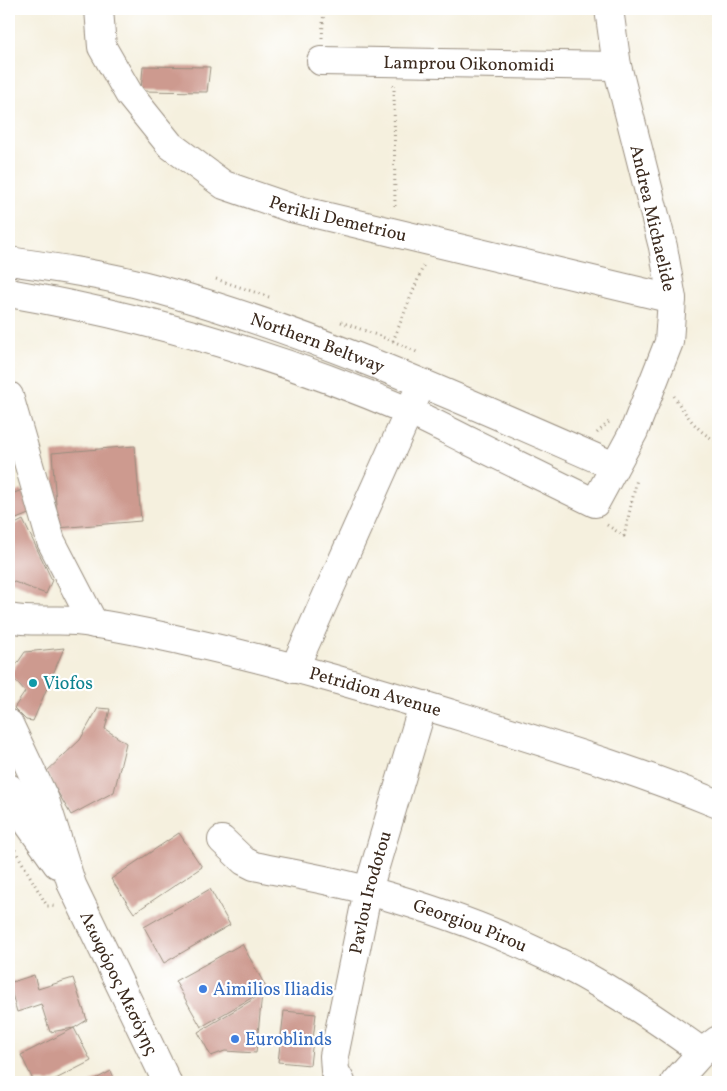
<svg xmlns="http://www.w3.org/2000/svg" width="727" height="1091" font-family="Vollkorn,serif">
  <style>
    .building { fill: #cd9a8f }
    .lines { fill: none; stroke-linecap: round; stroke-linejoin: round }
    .minor-casing { stroke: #988d7e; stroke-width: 30 }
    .major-casing { stroke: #988d7e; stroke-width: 30 }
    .path { stroke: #988d7e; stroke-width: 3; stroke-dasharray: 1 4; stroke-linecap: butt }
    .minor { stroke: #fff; stroke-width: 28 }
    .major { stroke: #fff; stroke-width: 28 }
    .culture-dot { fill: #0f9aa8; stroke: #fff; stroke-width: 2 }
    .shop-dot { fill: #3f7fe0; stroke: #fff; stroke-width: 2 }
    .labels { text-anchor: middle; stroke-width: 4.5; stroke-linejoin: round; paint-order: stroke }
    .street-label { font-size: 18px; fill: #3b2a1e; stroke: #fff }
    .culture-label { font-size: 18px; fill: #0d838f; stroke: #fff; text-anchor: start }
    .shop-label { font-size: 18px; fill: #366cbe; stroke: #fff; text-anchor: start }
  </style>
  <rect width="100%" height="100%" fill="#fff"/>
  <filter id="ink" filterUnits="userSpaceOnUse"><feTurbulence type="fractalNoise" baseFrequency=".02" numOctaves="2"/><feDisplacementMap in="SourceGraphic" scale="10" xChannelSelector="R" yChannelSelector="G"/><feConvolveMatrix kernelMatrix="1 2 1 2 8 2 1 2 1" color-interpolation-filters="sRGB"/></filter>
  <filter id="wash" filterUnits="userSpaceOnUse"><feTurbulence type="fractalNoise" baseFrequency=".0096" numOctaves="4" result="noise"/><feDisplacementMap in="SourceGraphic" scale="20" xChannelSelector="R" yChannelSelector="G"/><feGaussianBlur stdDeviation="1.12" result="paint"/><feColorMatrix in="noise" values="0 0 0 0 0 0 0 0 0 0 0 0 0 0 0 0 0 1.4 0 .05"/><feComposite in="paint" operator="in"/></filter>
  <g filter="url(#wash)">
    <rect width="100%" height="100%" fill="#f5f0de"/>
    <g id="blocks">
      <g class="building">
        <path d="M 143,66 L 210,67 L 207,92 L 141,91 Z"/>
        <path d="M 135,446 L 141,521 L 58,528 L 52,453 Z"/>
        <path d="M 9,450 L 14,458 L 9,461 Z"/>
        <path d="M 22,490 L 31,513 L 9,522 L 9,495 Z"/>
        <path d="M 23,520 L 52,580 L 46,594 L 9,580 L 9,527 Z"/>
        <path d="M 64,648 L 33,721 L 26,720 L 14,708 L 25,692 L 10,674 L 25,652 Z"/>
        <path d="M 98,708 L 110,709 L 105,729 L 126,743 L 114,792 L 71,815 L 46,772 L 80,740 Z"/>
        <path d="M 179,833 L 202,867 L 134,913 L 111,879 Z"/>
        <path d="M 210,889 L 230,925 L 164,963 L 144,927 Z"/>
        <path d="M 242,944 L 267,989 L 201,1027 L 175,981 Z"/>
        <path d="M 34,975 L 38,989 L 73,978 L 87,1020 L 74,1028 L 50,1032 L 41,1004 L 17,1012 L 9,983 Z"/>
        <path d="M 262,994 L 256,1053 L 225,1051 L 211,1056 L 198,1032 Z"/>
        <path d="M 284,1011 L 316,1014 L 310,1065 L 278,1062 Z"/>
        <path d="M 74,1028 L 91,1061 L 50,1082 L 34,1082 L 21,1055 Z"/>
        <path d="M 111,1071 L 116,1082 L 90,1082 Z"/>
      </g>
    </g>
  </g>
  <g filter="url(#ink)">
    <use href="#blocks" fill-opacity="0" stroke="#988d7e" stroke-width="1"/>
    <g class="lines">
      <g class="minor-casing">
        <g id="minor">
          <path id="s1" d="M 99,9 L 102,47 L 129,94 L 170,145 L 224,185 L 291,208 L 672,299"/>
          <path id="s2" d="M 321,61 L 617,66"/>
          <path id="s3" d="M 9,261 C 57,268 106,275 153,288 C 313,332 463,400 614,466"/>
          <path d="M 9,293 C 146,317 280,356 408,411 C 428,420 449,431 469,441 C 511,462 553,482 595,503 L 634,431 L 669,342 L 672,299 L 663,247 L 617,66 L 609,9"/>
          <path d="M 9,396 L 51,541 L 94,624"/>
          <path id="s4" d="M 9,618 C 31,623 54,619 76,621 C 113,625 148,633 184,641 C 281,662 377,691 472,720 C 555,746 638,771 718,804"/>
          <path d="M 294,669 L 416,396"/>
          <path id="s5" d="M 222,840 L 244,861 L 254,866 C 292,874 332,880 369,891 C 427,907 490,929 544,955 C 600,981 652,1016 702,1052"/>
          <path id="s6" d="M 341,1082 L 335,1071 L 334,1056 L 368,890 L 423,705"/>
          <path d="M 675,1082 L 702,1052 L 718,1040"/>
        </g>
      </g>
      <g class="major-casing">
        <g id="major">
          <path id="s7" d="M 9,724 L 45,800 L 72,885 L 167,1082"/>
          <path d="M 9,788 L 25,819 L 57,864"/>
        </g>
      </g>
      <g class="path">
        <path d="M 322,38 L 324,9"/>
        <path d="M 394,85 L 395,209"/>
        <path d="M 216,279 L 269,297"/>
        <path d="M 341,322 L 393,341 L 419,353"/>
        <path d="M 393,341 L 424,264"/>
        <path d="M 674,396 C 684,412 699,435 718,441"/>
        <path d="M 597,433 L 611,420"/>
        <path d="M 607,525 L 624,536 L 637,479"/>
        <path d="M 15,850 L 47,906 L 56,906"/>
      </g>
      <use href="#minor" class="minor"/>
      <use href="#major" class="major"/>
    </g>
  </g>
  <circle class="culture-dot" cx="33" cy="683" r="5"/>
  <g class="shop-dot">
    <circle cx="203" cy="989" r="5"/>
    <circle cx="235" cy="1039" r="5"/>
  </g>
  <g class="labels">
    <g class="street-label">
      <text dy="6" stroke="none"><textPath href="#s2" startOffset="148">Lamprou Oikonomidi</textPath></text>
      <text dy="6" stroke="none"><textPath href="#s1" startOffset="344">Perikli Demetriou</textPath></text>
      <text transform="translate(653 218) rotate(77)" y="6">Andrea Michaelide</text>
      <text dy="6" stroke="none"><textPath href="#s3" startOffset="320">Northern Beltway</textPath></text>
      <text dy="6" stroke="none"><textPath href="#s4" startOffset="375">Petridion Avenue</textPath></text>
      <text dy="6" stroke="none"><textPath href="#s6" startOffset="195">Pavlou Irodotou</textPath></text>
      <text dy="6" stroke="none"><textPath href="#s5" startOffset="266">Georgiou Pirou</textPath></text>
      <text dy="6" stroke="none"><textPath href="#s7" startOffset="282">Λεωφόρος Μεσόγης</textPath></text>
    </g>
    <g class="culture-label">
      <text x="43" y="689">Viofos</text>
    </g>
    <g class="shop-label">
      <text x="213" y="995">Aimilios Iliadis</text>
      <text x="245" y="1045">Euroblinds</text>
    </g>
  </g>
  <rect width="727" height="1091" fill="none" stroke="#fff" stroke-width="30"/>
</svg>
